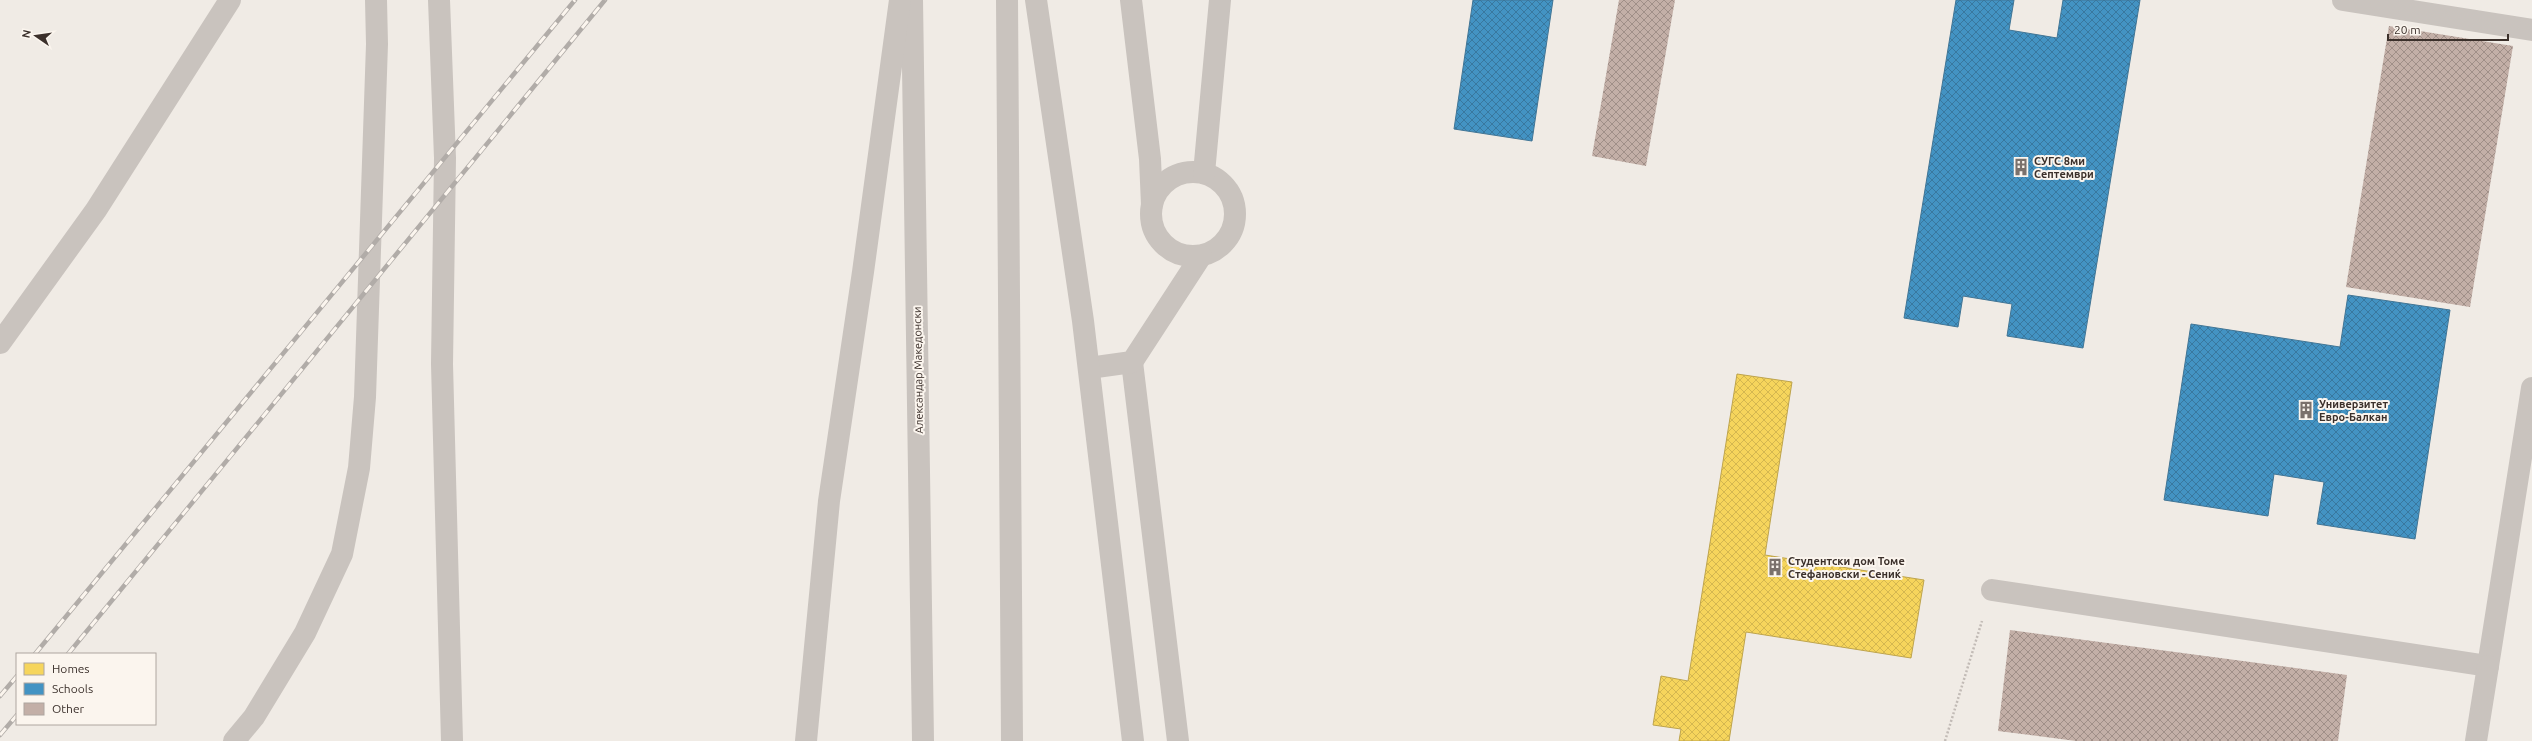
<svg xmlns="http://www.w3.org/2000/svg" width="2532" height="741" font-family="Ubuntu,sans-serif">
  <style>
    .homes { fill: url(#homes-cross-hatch); stroke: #bea44d }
    .schools { fill: url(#schools-cross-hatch); stroke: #417595 }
    .building { fill: url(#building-cross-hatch) }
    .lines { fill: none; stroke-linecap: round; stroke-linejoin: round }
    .path { stroke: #c2bbb6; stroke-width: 2.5; stroke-dasharray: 2 2; stroke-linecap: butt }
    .service { stroke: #c9c3be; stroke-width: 22 }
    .minor { stroke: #c9c3be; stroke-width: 22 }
    .tertiary { stroke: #c9c3be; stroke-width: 22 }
    .rail-casing { stroke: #b1aca8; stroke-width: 4.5 }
    .rail { stroke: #fbf5ee; stroke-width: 3; stroke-dasharray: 9; stroke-linecap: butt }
    .labels { text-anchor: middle; stroke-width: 4; stroke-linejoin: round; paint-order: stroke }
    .poi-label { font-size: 11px; font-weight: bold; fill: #3b302b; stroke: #fbf5ee; text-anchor: start }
    .street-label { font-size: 11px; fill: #3b302b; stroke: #fbf5ee }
  </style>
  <defs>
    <pattern id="homes-cross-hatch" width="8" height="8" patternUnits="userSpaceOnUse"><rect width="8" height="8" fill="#f6d55c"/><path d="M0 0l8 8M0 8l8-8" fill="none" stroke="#d4b750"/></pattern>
    <pattern id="schools-cross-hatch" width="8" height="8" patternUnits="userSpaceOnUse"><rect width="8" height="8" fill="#4393c3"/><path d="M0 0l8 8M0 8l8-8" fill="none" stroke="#39789f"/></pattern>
    <pattern id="building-cross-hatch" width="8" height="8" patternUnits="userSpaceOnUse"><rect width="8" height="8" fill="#c3afa7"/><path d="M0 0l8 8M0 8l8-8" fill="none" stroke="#a08f88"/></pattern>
  </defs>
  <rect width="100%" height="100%" fill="#f0ebe5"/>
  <path class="homes" d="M 1737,374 L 1792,382 L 1765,555 L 1924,580 L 1911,658 L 1746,632 L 1729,741 L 1679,741 L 1681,729 L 1653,725 L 1661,676 L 1688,681 Z"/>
  <g class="schools">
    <path d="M 1473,0 L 1553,0 L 1532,141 L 1454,129 Z"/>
    <path d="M 1956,0 L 2014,0 L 2009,30 L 2057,38 L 2063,0 L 2140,0 L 2083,348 L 2007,336 L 2012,304 L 1963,296 L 1958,327 L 1904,318 Z"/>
    <path d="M 2348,295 L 2450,310 L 2415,539 L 2317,524 L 2324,482 L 2274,474 L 2268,516 L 2164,500 L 2191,324 L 2340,347 Z"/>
  </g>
  <g class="building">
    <path d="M 1619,0 L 1675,0 L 1646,166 L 1592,156 Z"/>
    <path d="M 2389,26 L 2513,46 L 2470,307 L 2346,287 Z"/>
    <path d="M 2010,630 L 2347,675 L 2338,741 L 2076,741 L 1998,731 Z"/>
  </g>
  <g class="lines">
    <path class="path" d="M 1945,741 L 1982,621"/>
    <g class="service">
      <path d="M 1131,0 L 1150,159 L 1152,205"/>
      <path d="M 2343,0 L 2532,30"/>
      <circle cx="1193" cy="214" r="42"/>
      <path d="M 1204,173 L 1220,0"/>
      <path d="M 0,343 L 96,210 L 230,0"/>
      <path d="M 1132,362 L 1178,741"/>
      <path d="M 1089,368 L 1132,362 L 1201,256"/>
      <path d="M 1992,590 L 2488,666 L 2532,388"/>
      <path d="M 2476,741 L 2488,666"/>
    </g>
    <g class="minor">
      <path d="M 439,0 L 445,158 L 442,364 L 452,741"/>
      <path d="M 234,741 L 254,717 L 305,633 L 342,554 L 359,468 L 365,397 L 377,44 L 376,0"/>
    </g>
    <g class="tertiary">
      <path d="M 912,0 L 923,741"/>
      <path d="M 1007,0 L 1012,741"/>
      <path d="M 1036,0 L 1083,321 L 1133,741"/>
      <path d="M 806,741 L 829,501 L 863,272 L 900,0"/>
    </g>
    <g class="rail-casing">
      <g id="rail">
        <path d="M 35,654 L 575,0"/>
        <path d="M 68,654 L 605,0"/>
        <path d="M 0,696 L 17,676"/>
        <path d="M 0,735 L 17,715"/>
      </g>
    </g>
    <use href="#rail" class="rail"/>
  </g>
  <defs>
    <g id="building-bare" transform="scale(1.38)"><path d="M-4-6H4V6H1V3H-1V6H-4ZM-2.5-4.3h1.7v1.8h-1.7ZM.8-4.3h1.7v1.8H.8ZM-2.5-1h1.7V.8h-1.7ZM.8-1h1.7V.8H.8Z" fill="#7a716c" stroke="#fbf5ee" stroke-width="2.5" paint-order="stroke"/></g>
  </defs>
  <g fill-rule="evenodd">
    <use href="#building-bare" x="2021" y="167"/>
    <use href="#building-bare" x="2306" y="410"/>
    <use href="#building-bare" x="1775" y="567"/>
  </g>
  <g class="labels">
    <g class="poi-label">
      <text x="2034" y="165">СУГС 8ми<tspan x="2034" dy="13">Септември</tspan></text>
      <text x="2319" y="408">Универзитет<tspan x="2319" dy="13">Евро-Балкан</tspan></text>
      <text x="1788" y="565">Студентски дом Томе<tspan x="1788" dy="13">Стефановски - Сениќ</tspan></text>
    </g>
    <g class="street-label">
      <text transform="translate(918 370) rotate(-91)" y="4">Александар Македонски</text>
    </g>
  </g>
  <rect x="16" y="653" width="140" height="72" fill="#fbf5ee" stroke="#aea6a0"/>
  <rect x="24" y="663" width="20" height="12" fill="#f6d55c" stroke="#aea6a0"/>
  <text x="52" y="673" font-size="12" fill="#3b302b">Homes</text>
  <rect x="24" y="683" width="20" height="12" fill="#4393c3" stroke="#aea6a0"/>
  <text x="52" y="693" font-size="12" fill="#3b302b">Schools</text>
  <rect x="24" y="703" width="20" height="12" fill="#c3afa7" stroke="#aea6a0"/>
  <text x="52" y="713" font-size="12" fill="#3b302b">Other</text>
  <g transform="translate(36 36) rotate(283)" stroke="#fbf5ee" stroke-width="3" paint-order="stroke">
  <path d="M0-3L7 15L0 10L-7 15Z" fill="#3b302b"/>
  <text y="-6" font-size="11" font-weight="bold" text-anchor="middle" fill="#3b302b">N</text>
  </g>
  <path d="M2388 34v6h120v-6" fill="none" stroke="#3b302b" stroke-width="2"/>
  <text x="2394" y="34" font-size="12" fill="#3b302b" stroke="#fbf5ee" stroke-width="3" paint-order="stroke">20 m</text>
</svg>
